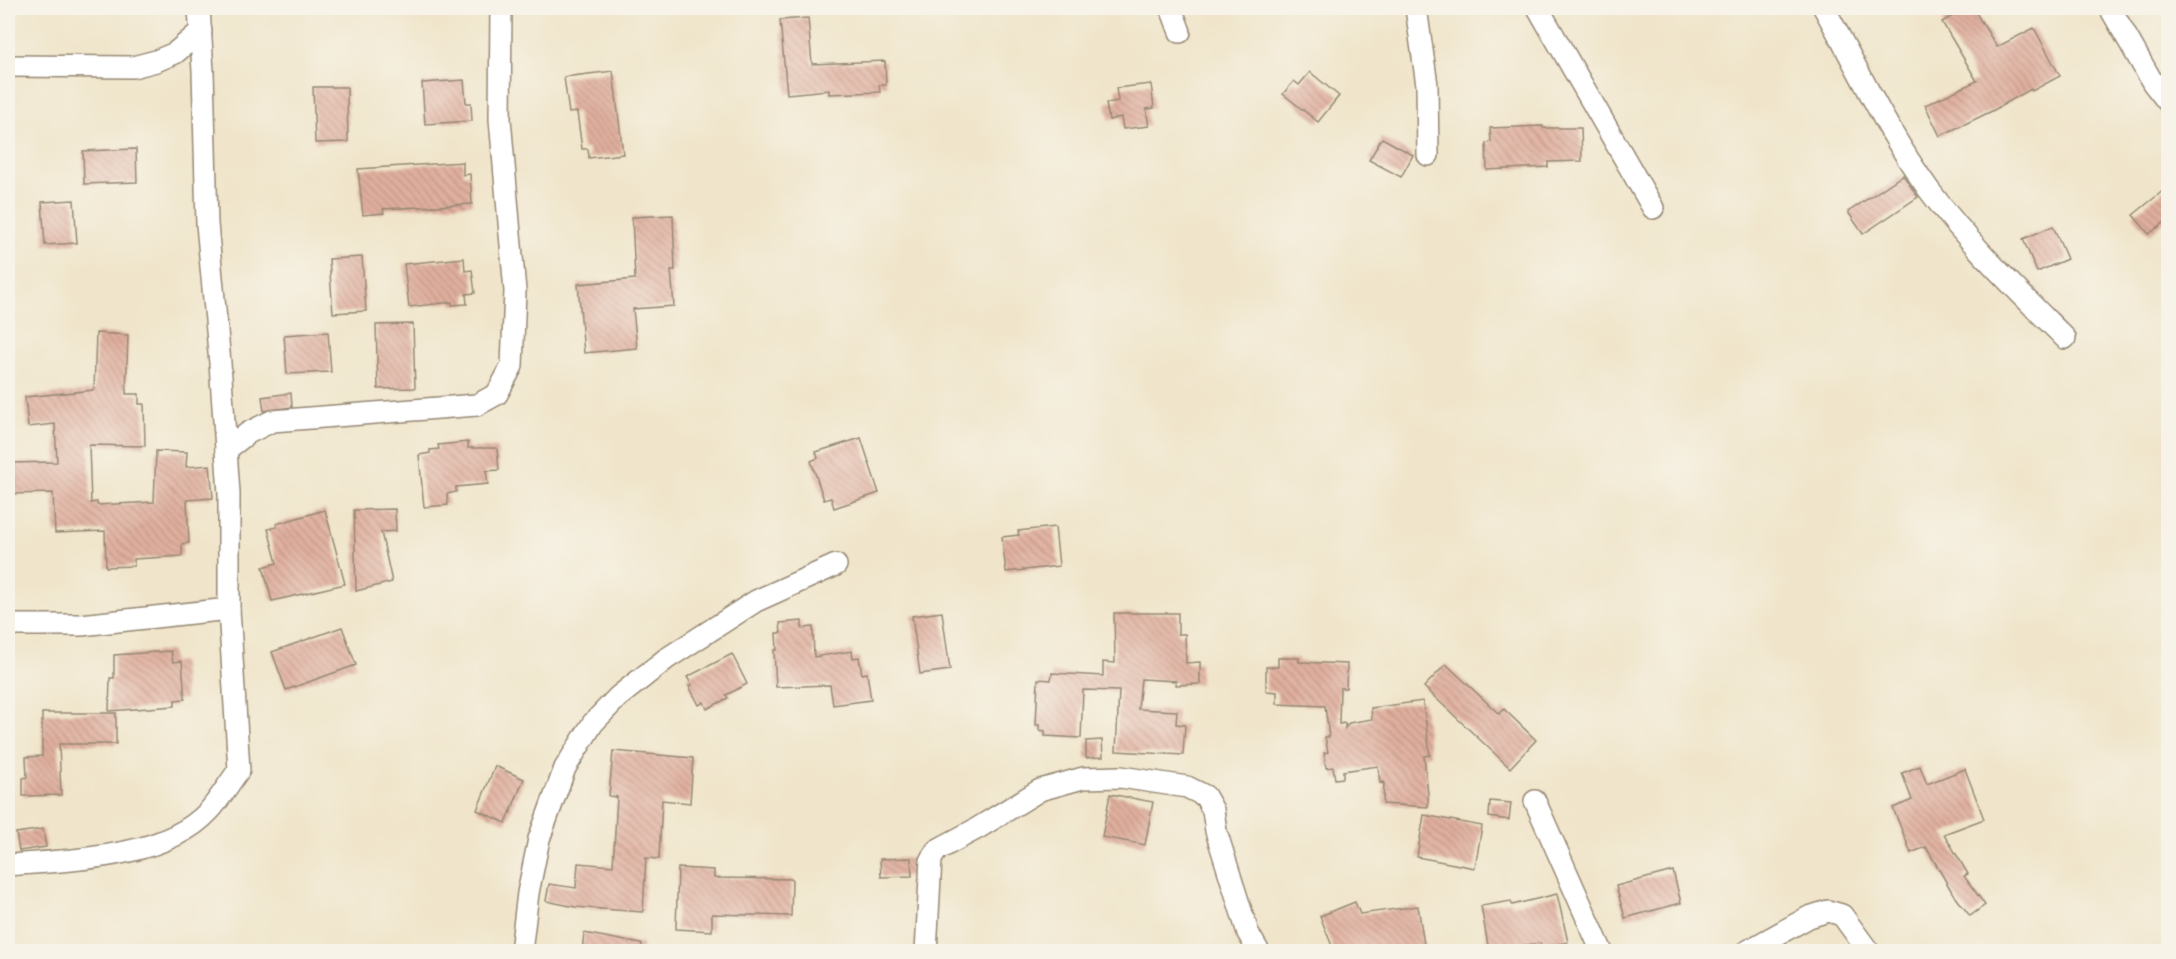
<svg xmlns="http://www.w3.org/2000/svg" width="2176" height="959" font-family="'Gentium Book Plus',serif">
  <style>
    .building { fill: url(#building-back-hatch) }
    .lines { fill: none; stroke-linecap: round; stroke-linejoin: round }
    .minor-casing { stroke: #968874; stroke-width: 24 }
    .minor { stroke: #fff; stroke-width: 21 }
  </style>
  <defs>
    <pattern id="building-back-hatch" width="6" height="6" patternUnits="userSpaceOnUse" patternTransform="scale(1.5)"><rect width="6" height="6" fill="#e1b09f"/><path d="M-1 5l2 2M0 0l6 6M5-1l2 2" fill="none" stroke="#b88f81"/></pattern>
  </defs>
  <rect width="100%" height="100%" fill="#f7f3e8"/>
  <filter id="ink" filterUnits="userSpaceOnUse"><feTurbulence type="fractalNoise" baseFrequency=".0167" numOctaves="2"/><feDisplacementMap in="SourceGraphic" scale="12" xChannelSelector="R" yChannelSelector="G"/><feConvolveMatrix kernelMatrix="1 2 1 2 8 2 1 2 1" color-interpolation-filters="sRGB"/></filter>
  <filter id="wash" filterUnits="userSpaceOnUse"><feTurbulence type="fractalNoise" baseFrequency=".008" numOctaves="4" result="noise"/><feDisplacementMap in="SourceGraphic" scale="24" xChannelSelector="R" yChannelSelector="G"/><feGaussianBlur stdDeviation="1.35" result="paint"/><feColorMatrix in="noise" values="0 0 0 0 0 0 0 0 0 0 0 0 0 0 0 0 0 1.4 0 .05"/><feComposite in="paint" operator="in"/></filter>
  <g filter="url(#wash)">
    <rect width="100%" height="100%" fill="#f0e5ca"/>
    <g id="blocks">
      <g class="building">
        <path d="M 1966,8 L 1973,8 L 1997,47 L 2034,28 L 2060,76 L 2032,91 L 2031,89 L 1992,111 L 1940,136 L 1925,105 L 1977,81 L 1942,22 Z"/>
        <path d="M 808,18 L 812,64 L 885,61 L 886,85 L 879,85 L 880,92 L 829,94 L 829,90 L 787,94 L 780,20 Z"/>
        <path d="M 613,71 L 623,154 L 589,158 L 588,149 L 582,149 L 577,112 L 569,113 L 564,77 Z"/>
        <path d="M 1310,72 L 1339,96 L 1318,122 L 1283,94 L 1294,81 L 1299,85 Z"/>
        <path d="M 464,80 L 466,103 L 471,103 L 472,121 L 425,124 L 422,83 Z"/>
        <path d="M 1151,84 L 1154,108 L 1146,109 L 1149,126 L 1123,129 L 1121,117 L 1109,120 L 1106,103 L 1118,101 L 1116,88 Z"/>
        <path d="M 313,87 L 347,87 L 348,142 L 315,143 Z"/>
        <path d="M 1543,126 L 1543,128 L 1581,128 L 1582,161 L 1548,162 L 1548,167 L 1487,170 L 1486,143 L 1491,142 L 1490,128 Z"/>
        <path d="M 1382,138 L 1413,155 L 1401,177 L 1369,160 Z"/>
        <path d="M 136,149 L 137,182 L 84,184 L 83,151 Z"/>
        <path d="M 463,162 L 463,175 L 470,174 L 472,204 L 383,209 L 384,213 L 363,215 L 358,169 Z"/>
        <path d="M 1903,175 L 1918,197 L 1863,234 L 1848,212 Z"/>
        <path d="M 2169,186 L 2169,219 L 2149,234 L 2133,215 Z"/>
        <path d="M 74,200 L 77,243 L 45,245 L 42,202 Z"/>
        <path d="M 673,215 L 675,270 L 671,270 L 674,306 L 633,309 L 637,348 L 584,353 L 578,284 L 635,279 L 632,217 Z"/>
        <path d="M 2053,226 L 2067,259 L 2037,272 L 2023,239 Z"/>
        <path d="M 362,257 L 366,311 L 333,313 L 329,259 Z"/>
        <path d="M 464,258 L 465,271 L 472,270 L 475,293 L 466,294 L 467,304 L 452,305 L 452,302 L 409,307 L 404,264 Z"/>
        <path d="M 413,324 L 415,388 L 378,389 L 376,325 Z"/>
        <path d="M 328,332 L 331,372 L 287,374 L 284,335 Z"/>
        <path d="M 96,333 L 128,335 L 126,394 L 139,394 L 139,404 L 144,404 L 145,446 L 89,445 L 91,503 L 97,502 L 97,505 L 154,502 L 156,451 L 187,452 L 186,467 L 210,465 L 213,498 L 187,500 L 189,543 L 182,544 L 182,556 L 134,559 L 134,566 L 106,567 L 105,531 L 55,533 L 53,493 L 8,494 L 8,463 L 57,462 L 55,424 L 28,427 L 25,397 L 94,390 Z"/>
        <path d="M 291,393 L 292,407 L 264,411 L 262,397 Z"/>
        <path d="M 861,438 L 879,493 L 834,508 L 831,498 L 824,500 L 811,461 L 818,458 L 816,452 Z"/>
        <path d="M 468,442 L 468,448 L 497,448 L 499,470 L 486,471 L 488,484 L 456,487 L 456,492 L 447,494 L 448,505 L 424,507 L 419,455 L 430,453 L 430,450 L 439,449 L 438,445 Z"/>
        <path d="M 395,509 L 396,531 L 381,532 L 392,582 L 356,591 L 354,510 Z"/>
        <path d="M 325,510 L 345,584 L 272,601 L 263,567 L 277,563 L 268,529 L 277,527 L 276,524 Z"/>
        <path d="M 1055,527 L 1059,566 L 1006,572 L 1002,537 L 1019,535 L 1018,531 Z"/>
        <path d="M 942,612 L 950,670 L 920,674 L 912,616 Z"/>
        <path d="M 1114,613 L 1178,613 L 1178,634 L 1185,634 L 1186,663 L 1200,662 L 1200,684 L 1176,685 L 1176,681 L 1141,679 L 1138,709 L 1177,711 L 1176,724 L 1185,725 L 1183,755 L 1116,751 L 1119,691 L 1083,690 L 1081,738 L 1045,736 L 1045,731 L 1039,730 L 1039,725 L 1036,725 L 1038,679 L 1051,680 L 1052,673 L 1103,676 L 1103,662 L 1115,663 Z"/>
        <path d="M 802,621 L 802,628 L 813,627 L 814,657 L 852,651 L 853,658 L 859,657 L 862,674 L 867,673 L 871,700 L 833,705 L 830,685 L 776,687 L 774,650 L 777,650 L 776,633 L 781,633 L 780,623 Z"/>
        <path d="M 342,627 L 356,665 L 286,690 L 272,652 Z"/>
        <path d="M 171,651 L 173,662 L 182,661 L 185,699 L 175,700 L 175,706 L 109,711 L 110,678 L 114,678 L 114,655 Z"/>
        <path d="M 732,654 L 747,684 L 726,695 L 728,698 L 707,709 L 704,702 L 699,705 L 689,686 L 692,685 L 687,677 Z"/>
        <path d="M 1278,658 L 1299,658 L 1299,662 L 1347,664 L 1346,688 L 1340,688 L 1339,724 L 1345,723 L 1345,728 L 1349,723 L 1372,719 L 1371,708 L 1423,701 L 1430,755 L 1424,756 L 1428,794 L 1428,807 L 1383,804 L 1384,782 L 1380,783 L 1378,766 L 1343,771 L 1343,778 L 1335,779 L 1333,767 L 1326,768 L 1324,753 L 1328,752 L 1325,737 L 1329,737 L 1325,706 L 1277,704 L 1277,692 L 1266,691 L 1266,667 L 1278,667 Z"/>
        <path d="M 1446,664 L 1499,714 L 1504,709 L 1536,740 L 1510,768 L 1424,687 Z"/>
        <path d="M 42,713 L 116,713 L 116,744 L 59,744 L 61,795 L 23,796 L 23,778 L 27,777 L 26,757 L 42,756 Z"/>
        <path d="M 1102,740 L 1103,757 L 1086,758 L 1086,741 Z"/>
        <path d="M 613,751 L 693,758 L 690,803 L 662,800 L 659,859 L 646,858 L 643,912 L 575,907 L 546,901 L 549,884 L 576,888 L 578,863 L 613,866 L 617,797 L 609,796 Z"/>
        <path d="M 495,766 L 524,779 L 506,823 L 477,810 Z"/>
        <path d="M 1920,766 L 1927,784 L 1965,769 L 1984,819 L 1944,834 L 1968,874 L 1964,876 L 1985,905 L 1970,916 L 1952,892 L 1926,847 L 1911,853 L 1893,808 L 1912,800 L 1902,773 Z"/>
        <path d="M 1110,794 L 1153,802 L 1145,845 L 1102,837 Z"/>
        <path d="M 1490,801 L 1511,803 L 1509,820 L 1489,817 Z"/>
        <path d="M 1424,815 L 1482,826 L 1475,868 L 1417,857 Z"/>
        <path d="M 43,829 L 46,847 L 19,851 L 16,833 Z"/>
        <path d="M 911,858 L 912,876 L 881,877 L 880,859 Z"/>
        <path d="M 678,868 L 714,870 L 714,878 L 792,879 L 791,916 L 712,914 L 712,931 L 676,929 Z"/>
        <path d="M 1673,871 L 1681,903 L 1625,918 L 1616,886 Z"/>
        <path d="M 1557,894 L 1568,942 L 1542,948 L 1540,943 L 1489,951 L 1481,906 L 1511,901 L 1512,905 Z"/>
        <path d="M 1355,902 L 1360,914 L 1418,906 L 1425,951 L 1334,951 L 1320,916 Z"/>
        <path d="M 584,933 L 642,944 L 642,951 L 582,951 Z"/>
      </g>
    </g>
  </g>
  <g filter="url(#ink)">
    <use href="#blocks" fill-opacity="0" stroke="#968874" stroke-width="1.5"/>
    <g class="lines">
      <g class="minor-casing">
        <g id="minor">
          <path d="M 1171,8 L 1180,32"/>
          <path d="M 1416,8 L 1427,85 L 1428,155"/>
          <path d="M 1538,8 L 1653,208"/>
          <path d="M 1824,8 C 1858,69 1888,133 1929,190 C 1969,244 2018,291 2065,338"/>
          <path d="M 2110,8 L 2153,83 L 2168,102"/>
          <path d="M 8,66 L 133,67 L 156,61 L 175,53 L 201,31"/>
          <path d="M 226,450 L 248,433 L 272,421 L 477,405 L 497,394 L 512,366 L 515,291 L 500,119 L 501,8"/>
          <path d="M 8,625 L 81,625 L 229,609 L 229,493 L 220,363 L 207,224 L 203,71 L 199,8"/>
          <path d="M 1535,801 L 1602,952"/>
          <path d="M 8,865 C 69,860 165,859 209,811 C 220,799 229,783 239,770 L 229,609"/>
          <path d="M 521,952 L 528,893 L 539,839 L 565,768 L 593,723 L 618,697 L 666,659 L 756,601 L 836,565"/>
          <path d="M 926,952 L 931,859 L 937,850 L 978,828 L 1040,790 L 1083,778 L 1121,777 L 1187,787 L 1205,796 L 1213,810 L 1216,831 L 1248,933 L 1259,952"/>
          <path d="M 1746,952 L 1809,917 L 1828,911 L 1842,915 L 1869,952"/>
        </g>
      </g>
      <use href="#minor" class="minor"/>
    </g>
  </g>
  <rect width="2176" height="959" fill="none" stroke="#f7f3e8" stroke-width="30"/>
</svg>
